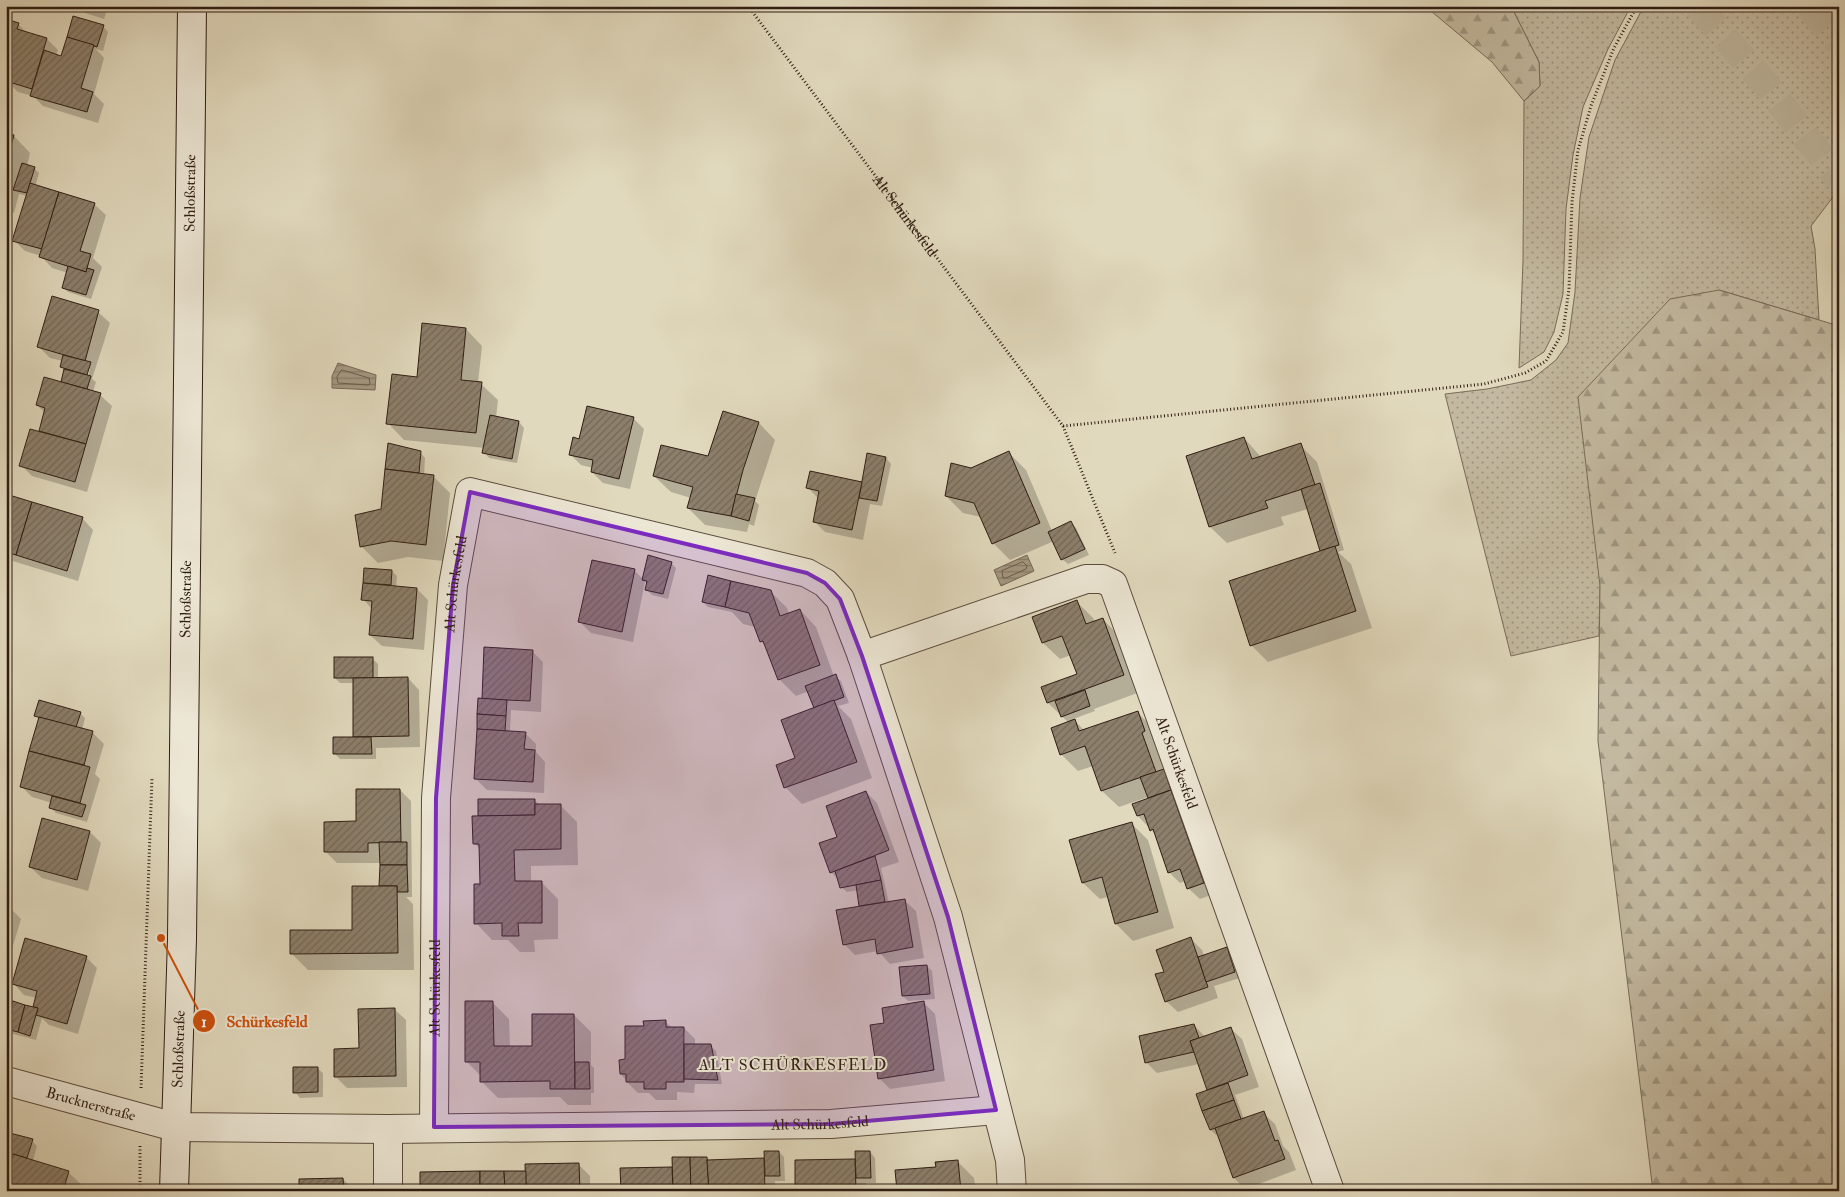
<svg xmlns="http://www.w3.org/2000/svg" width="1845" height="1197" font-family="'IM FELL Double Pica',serif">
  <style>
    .grass { fill: url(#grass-dots); stroke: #796b5a }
    .forest { fill: url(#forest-firs); stroke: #796b5a }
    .water { fill: url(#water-rules); stroke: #756756 }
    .shadow { fill: #0003; fill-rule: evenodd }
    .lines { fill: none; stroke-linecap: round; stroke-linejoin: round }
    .shore { stroke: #6a5b4b; stroke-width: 1 }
    .building { fill: url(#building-hatch); stroke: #2f1d13 }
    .motorway-tunnel { stroke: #bdb39b; stroke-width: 28; stroke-dasharray: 28 14; stroke-linecap: butt }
    .minor-casing { stroke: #5c4c3e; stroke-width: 30 }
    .secondary-casing { stroke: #2f1d13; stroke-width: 30 }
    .path { stroke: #2f1d13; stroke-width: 3; stroke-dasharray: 1 2.5; stroke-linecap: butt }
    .minor { stroke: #ece6d4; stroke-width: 28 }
    .secondary { stroke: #ece6d4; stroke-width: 28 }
    .marked { fill: #7b2cbf; fill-opacity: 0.2; stroke: #7b2cbf; stroke-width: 4; stroke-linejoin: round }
    .labels { text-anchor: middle; stroke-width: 4; stroke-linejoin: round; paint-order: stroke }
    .street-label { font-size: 15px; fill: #2f1d13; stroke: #ece6d4 }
    .neighbourhood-label { font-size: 16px; letter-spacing: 1px; fill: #2f1d13; stroke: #ece6d4 }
    .leader { fill: none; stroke: #cc500d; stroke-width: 2 }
    .callout-dot { fill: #cc500d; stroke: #ece6d4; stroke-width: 2 }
    .mark-label { font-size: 15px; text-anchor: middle; font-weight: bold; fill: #fff }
    .callout-label { font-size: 16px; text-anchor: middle; font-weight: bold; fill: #cc500d; stroke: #ece6d4; stroke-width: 4; stroke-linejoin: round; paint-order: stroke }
  </style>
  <defs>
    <pattern id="grass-dots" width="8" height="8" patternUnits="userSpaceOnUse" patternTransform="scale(1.25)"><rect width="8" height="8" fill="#c3b9a0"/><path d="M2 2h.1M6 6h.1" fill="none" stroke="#9f9681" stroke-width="1.8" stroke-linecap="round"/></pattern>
    <pattern id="forest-firs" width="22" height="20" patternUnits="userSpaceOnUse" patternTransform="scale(1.25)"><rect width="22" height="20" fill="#c3b9a0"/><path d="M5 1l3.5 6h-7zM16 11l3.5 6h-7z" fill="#9f9681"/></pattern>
    <pattern id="water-rules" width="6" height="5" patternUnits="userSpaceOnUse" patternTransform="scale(1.25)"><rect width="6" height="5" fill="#a49983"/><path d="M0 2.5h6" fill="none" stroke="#867c6a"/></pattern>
    <pattern id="building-hatch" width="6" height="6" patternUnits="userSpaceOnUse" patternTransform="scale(1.25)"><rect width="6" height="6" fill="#8c7f6b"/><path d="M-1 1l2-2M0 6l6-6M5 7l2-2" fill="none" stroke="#736757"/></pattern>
  </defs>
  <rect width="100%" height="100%" fill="#e1d9bd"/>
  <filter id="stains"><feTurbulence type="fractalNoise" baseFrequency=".004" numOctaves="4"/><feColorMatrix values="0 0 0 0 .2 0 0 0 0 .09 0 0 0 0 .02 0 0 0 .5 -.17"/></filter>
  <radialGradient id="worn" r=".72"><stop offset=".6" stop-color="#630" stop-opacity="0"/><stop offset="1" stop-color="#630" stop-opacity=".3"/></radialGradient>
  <g class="grass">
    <path d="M 1511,6 L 1631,6 L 1608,49 L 1583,107 L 1573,155 L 1566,209 L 1563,294 L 1554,332 L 1544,352 L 1519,368 L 1523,260 L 1524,101 L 1540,86 L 1539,62 Z"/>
    <path d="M 1644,6 L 1839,6 L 1839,189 L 1811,226 L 1815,249 L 1819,320 L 1719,290 L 1600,586 L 1599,636 L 1511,656 L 1445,394 L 1487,389 L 1531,380 L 1556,360 L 1568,343 L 1575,292 L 1580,198 L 1589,137 L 1615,60 Z"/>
  </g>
  <g class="forest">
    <path d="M 1425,6 L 1511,6 L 1539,62 L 1540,86 L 1524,101 L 1492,62 Z"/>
    <path d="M 1719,290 L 1839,326 L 1839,1191 L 1653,1191 L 1598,741 L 1600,586 L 1578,397 L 1670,299 Z"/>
  </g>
  <g class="water">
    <path d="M 338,363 L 376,375 L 375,390 L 332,388 L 332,376 Z"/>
    <path d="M 1027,555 L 1034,571 L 1001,586 L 994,570 Z"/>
  </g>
  <g class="shadow">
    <path d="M 63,6 L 108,6 L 104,19 Z"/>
    <path d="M 6,21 L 18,24 L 28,34 L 47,39 L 58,50 L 56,55 L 62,57 L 103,26 L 108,32 L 103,51 L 96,49 L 104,58 L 94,94 L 104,104 L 98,123 L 43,106 L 33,96 L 18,92 L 7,81 L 11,69 L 6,67 Z"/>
    <path d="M 6,134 L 14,136 L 30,153 L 27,166 L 34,168 L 39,173 L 35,187 L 94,204 L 106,215 L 93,258 L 102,267 L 91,299 L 68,292 L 63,287 L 68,273 L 52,268 L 41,256 L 25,251 L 14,240 L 27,196 L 19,194 L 14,213 L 6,211 Z"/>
    <path d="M 98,312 L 110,323 L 92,379 L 96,382 L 93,392 L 100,395 L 112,406 L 87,492 L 32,476 L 21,465 L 40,432 L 45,413 L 37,405 L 65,384 L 65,371 L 61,367 L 63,361 L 50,358 L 39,347 ZM 88,369 L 90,369 L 87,382 L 84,381 Z"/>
    <path d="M 466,329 L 482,346 L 478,383 L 481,384 L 498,400 L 496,418 L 519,422 L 524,428 L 517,463 L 489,458 L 484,452 L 485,448 L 404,440 L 388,423 L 418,378 Z"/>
    <path d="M 6,379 L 10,382 L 6,394 Z"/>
    <path d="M 724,412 L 759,423 L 775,440 L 755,501 L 759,505 L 754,526 L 749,524 L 747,532 L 705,525 L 688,508 L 691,498 L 671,492 L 654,476 L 709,457 Z"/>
    <path d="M 633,418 L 644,429 L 630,489 L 603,483 L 592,472 L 593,468 L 581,465 L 570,454 L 580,440 Z"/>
    <path d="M 1244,438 L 1261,457 L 1300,445 L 1317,462 L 1344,550 L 1338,552 L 1351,564 L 1372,628 L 1268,662 L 1251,645 L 1323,552 L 1308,509 L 1281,517 L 1284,525 L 1227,543 L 1210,527 L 1187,456 Z"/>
    <path d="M 389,444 L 420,452 L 425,458 L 424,475 L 433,476 L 450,493 L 443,561 L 408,557 L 378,563 L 361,546 L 382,510 Z"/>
    <path d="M 6,452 L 12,458 L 6,478 Z"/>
    <path d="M 1009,453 L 1026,470 L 1052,531 L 1071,523 L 1076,528 L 1089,555 L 1068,564 L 1062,559 L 1054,541 L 1010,560 L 993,543 L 981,517 L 963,513 L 946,496 L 971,470 Z"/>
    <path d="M 868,454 L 886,458 L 891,464 L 882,506 L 870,504 L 863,540 L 825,532 L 814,521 L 819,499 L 808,488 L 863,483 Z"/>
    <path d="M 6,495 L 82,518 L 93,530 L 78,581 L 6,559 Z"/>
    <path d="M 671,563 L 676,568 L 668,599 L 652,595 L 646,589 L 648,584 L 645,582 L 633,642 L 591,633 L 580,622 L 634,570 L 643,579 Z"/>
    <path d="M 365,569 L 392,571 L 397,576 L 396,587 L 417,589 L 428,600 L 424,650 L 382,646 L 370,635 L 372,609 L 363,599 Z"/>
    <path d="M 770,591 L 787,608 L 789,614 L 800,610 L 816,627 L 834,676 L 841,681 L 849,703 L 838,706 L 851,719 L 872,778 L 802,804 L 785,787 L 815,709 L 809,691 L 796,696 L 779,679 L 767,648 L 761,641 L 755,627 L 743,624 L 732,612 L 708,607 L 703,602 Z"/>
    <path d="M 1077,602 L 1093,618 L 1095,622 L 1103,619 L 1119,636 L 1140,692 L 1094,709 L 1095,711 L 1073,719 L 1085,731 L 1137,712 L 1154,729 L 1214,894 L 1200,899 L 1188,888 L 1186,881 L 1180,883 L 1169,872 L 1157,836 L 1138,816 L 1150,799 L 1148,797 L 1119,807 L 1102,791 L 1093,766 L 1078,771 L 1061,754 L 1069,723 L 1048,703 L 1043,687 L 1078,675 L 1071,655 L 1060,659 L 1043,643 Z"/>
    <path d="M 532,651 L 543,662 L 541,712 L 511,710 L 510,732 L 525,733 L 536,744 L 536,752 L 545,762 L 544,793 L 487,790 L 476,779 L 483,700 Z"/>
    <path d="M 372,658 L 378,664 L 378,679 L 408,678 L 419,690 L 420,747 L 376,748 L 376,759 L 340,759 L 335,754 L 355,738 L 354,683 L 340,683 L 335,678 Z"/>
    <path d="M 80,713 L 85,718 L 82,730 L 93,733 L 104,744 L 95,774 L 100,779 L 87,822 L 56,813 L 50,807 L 52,803 L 32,797 L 21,786 L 39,719 L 36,715 Z"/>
    <path d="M 400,790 L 411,801 L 412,897 L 406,897 L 413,904 L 414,970 L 308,970 L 291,953 L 353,931 L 382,887 L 381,863 L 337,863 L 325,851 L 358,823 Z"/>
    <path d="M 866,792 L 877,803 L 899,862 L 881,868 L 889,903 L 904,900 L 916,911 L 924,958 L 890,964 L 878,951 L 855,955 L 844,944 L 861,907 L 858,890 L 847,892 L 841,887 L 839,880 L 831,872 L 839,837 Z"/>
    <path d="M 534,800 L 540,805 L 560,805 L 577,822 L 578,865 L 531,866 L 531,883 L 541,882 L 558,899 L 558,939 L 534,940 L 535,952 L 520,952 L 508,940 L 492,940 L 476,923 L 481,886 L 481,850 L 474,843 L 479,817 Z"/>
    <path d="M 1132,824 L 1148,840 L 1174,928 L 1133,941 L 1116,924 L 1108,897 L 1100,899 L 1083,883 Z"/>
    <path d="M 90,832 L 101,843 L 88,891 L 42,878 L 30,867 Z"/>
    <path d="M 6,907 L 10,908 L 21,919 L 6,969 Z"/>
    <path d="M 1191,939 L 1202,950 L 1204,956 L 1226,949 L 1232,954 L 1240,978 L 1214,986 L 1218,998 L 1178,1012 L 1166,1001 L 1165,972 Z"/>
    <path d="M 86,957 L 97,968 L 78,1034 L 49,1025 L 42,1018 L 36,1040 L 6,1032 L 6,1000 L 34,1008 L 37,998 L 24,995 L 13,983 Z"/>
    <path d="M 927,966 L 932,971 L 935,999 L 908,1001 L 903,996 Z"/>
    <path d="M 492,1002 L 509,1019 L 510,1047 L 534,1047 L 574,1015 L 591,1032 L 591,1065 L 594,1068 L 594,1093 L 591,1093 L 591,1105 L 568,1105 L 560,1097 L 498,1098 L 481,1081 L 481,1076 L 467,1062 Z"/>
    <path d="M 924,1003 L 935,1014 L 945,1081 L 890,1089 L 879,1078 L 885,1024 Z"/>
    <path d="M 394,1009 L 406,1020 L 407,1087 L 347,1088 L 336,1077 Z"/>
    <path d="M 666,1022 L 672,1028 L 684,1028 L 695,1039 L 695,1045 L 710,1045 L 716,1051 L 722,1084 L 695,1084 L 694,1093 L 677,1092 L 677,1100 L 656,1100 L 649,1093 L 638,1093 L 627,1082 L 621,1074 L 626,1060 L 645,1028 ZM 683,1033 L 685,1033 L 685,1045 L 683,1045 Z"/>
    <path d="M 1194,1025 L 1205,1037 L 1230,1028 L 1242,1039 L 1259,1087 L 1235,1095 L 1244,1119 L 1263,1113 L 1275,1124 L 1283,1146 L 1289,1152 L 1296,1170 L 1245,1189 L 1234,1178 L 1218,1134 L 1216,1135 L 1211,1130 L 1209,1091 L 1199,1064 L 1157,1073 L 1146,1062 Z"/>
    <path d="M 317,1068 L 323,1073 L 323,1097 L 300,1098 L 295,1092 Z"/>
    <path d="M 6,1135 L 32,1141 L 37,1146 L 33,1161 L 68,1172 L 85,1188 L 84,1191 L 6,1191 L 12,1164 L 6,1162 Z"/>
    <path d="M 779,1152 L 784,1157 L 785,1181 L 775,1181 L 775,1191 L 622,1191 L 621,1169 L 673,1168 L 707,1158 L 710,1161 L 765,1159 Z"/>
    <path d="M 870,1152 L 875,1158 L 876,1183 L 866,1183 L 866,1191 L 797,1191 L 855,1160 L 857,1162 Z"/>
    <path d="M 958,1162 L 974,1178 L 976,1191 L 898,1191 L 937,1168 Z"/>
    <path d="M 579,1165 L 590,1176 L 590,1191 L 421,1191 L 527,1172 Z"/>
    <path d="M 343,1179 L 354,1191 L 300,1191 Z"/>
  </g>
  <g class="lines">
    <g class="shore">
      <path d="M 342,370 L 369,378 L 370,384 L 368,385 L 338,383 L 337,377 Z"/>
      <path d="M 1023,562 L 1027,566 L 1026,569 L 1006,578 L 1003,578 L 1002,571 Z"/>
    </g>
  </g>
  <g class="building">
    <path d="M 73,16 L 104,25 L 97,47 L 67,37 Z"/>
    <path d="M 6,19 L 19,23 L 17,29 L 47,38 L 32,89 L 6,81 L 12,62 L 6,60 Z"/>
    <path d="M 67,37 L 94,45 L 81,88 L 93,92 L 87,112 L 30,96 L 44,50 L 61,56 Z"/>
    <path d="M 6,133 L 14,135 L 6,164 Z"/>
    <path d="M 22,163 L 35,167 L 27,193 L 13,190 Z"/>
    <path d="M 30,183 L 59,192 L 42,249 L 12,241 Z"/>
    <path d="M 59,192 L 95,203 L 80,251 L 91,254 L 86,272 L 39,257 Z"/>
    <path d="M 68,266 L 86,272 L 87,268 L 94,270 L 86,295 L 62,288 Z"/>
    <path d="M 52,296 L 99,310 L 85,361 L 37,347 Z"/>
    <path d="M 422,323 L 466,328 L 461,380 L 482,382 L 476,433 L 386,424 L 392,374 L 417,377 Z"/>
    <path d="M 63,355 L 91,362 L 87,375 L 60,367 Z"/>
    <path d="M 64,369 L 91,376 L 87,389 L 61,382 Z"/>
    <path d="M 44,377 L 101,393 L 86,444 L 39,431 L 45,408 L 36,405 Z"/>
    <path d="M 587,406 L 634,417 L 619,479 L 591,472 L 593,460 L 569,455 L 573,437 L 579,439 Z"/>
    <path d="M 723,411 L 759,422 L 743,470 L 731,516 L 687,508 L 693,487 L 653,476 L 661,445 L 708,456 Z"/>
    <path d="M 490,415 L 519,421 L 512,459 L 482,453 Z"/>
    <path d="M 30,429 L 86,444 L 75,482 L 19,466 Z"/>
    <path d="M 1244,437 L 1252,459 L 1301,443 L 1315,485 L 1265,501 L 1268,508 L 1209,527 L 1186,456 Z"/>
    <path d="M 388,443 L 421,451 L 419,473 L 385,469 Z"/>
    <path d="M 1009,451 L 1040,523 L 992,544 L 974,503 L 945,496 L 951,463 L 971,468 Z"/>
    <path d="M 867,453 L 886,457 L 877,501 L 859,498 Z"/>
    <path d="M 385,469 L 434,475 L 426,545 L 391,541 L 360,547 L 355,515 L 381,509 Z"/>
    <path d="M 810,471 L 862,482 L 852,530 L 813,522 L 819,491 L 806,488 Z"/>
    <path d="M 1320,483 L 1339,545 L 1320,551 L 1301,489 Z"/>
    <path d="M 6,494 L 32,502 L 16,555 L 6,552 Z"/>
    <path d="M 736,494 L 755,498 L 749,521 L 731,516 Z"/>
    <path d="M 32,502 L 83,517 L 67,571 L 16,555 Z"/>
    <path d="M 1071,521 L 1085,549 L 1061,560 L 1048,532 Z"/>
    <path d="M 1335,546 L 1356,611 L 1250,646 L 1229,581 Z"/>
    <path d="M 648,555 L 672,562 L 663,594 L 645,590 L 647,581 L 642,580 Z"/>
    <path d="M 592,560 L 635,569 L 622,632 L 578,622 Z"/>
    <path d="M 364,568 L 392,570 L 391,585 L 363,583 Z"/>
    <path d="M 708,575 L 731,581 L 725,607 L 702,602 Z"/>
    <path d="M 731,581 L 771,590 L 780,616 L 800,609 L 820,665 L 778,680 L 763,641 L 760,642 L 749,613 L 725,607 Z"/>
    <path d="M 363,583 L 417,588 L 413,639 L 369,635 L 372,601 L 361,600 Z"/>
    <path d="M 1077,600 L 1086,624 L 1103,618 L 1124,675 L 1047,703 L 1041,687 L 1077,674 L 1062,636 L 1042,643 L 1032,617 Z"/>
    <path d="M 484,647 L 533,650 L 530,701 L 482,699 Z"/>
    <rect x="334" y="657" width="39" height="21"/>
    <path d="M 836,674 L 844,697 L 814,708 L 805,686 Z"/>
    <path d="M 408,677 L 409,736 L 353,737 L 353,678 Z"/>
    <path d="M 1085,690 L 1090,706 L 1061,717 L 1055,701 Z"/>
    <path d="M 478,698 L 507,700 L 506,716 L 477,714 Z"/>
    <path d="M 39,700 L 81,712 L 76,727 L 34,716 Z"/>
    <path d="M 834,700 L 857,762 L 784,788 L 776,765 L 795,758 L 781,720 Z"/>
    <path d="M 1138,711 L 1145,731 L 1142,733 L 1156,772 L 1101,791 L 1085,746 L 1060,755 L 1051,728 L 1075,719 L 1079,731 Z"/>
    <path d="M 477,714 L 506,716 L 505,731 L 477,729 Z"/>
    <path d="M 39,717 L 93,731 L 84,765 L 29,751 Z"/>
    <path d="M 477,729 L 526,732 L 524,749 L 535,750 L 533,782 L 474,779 Z"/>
    <path d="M 333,737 L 371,737 L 372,754 L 333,754 Z"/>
    <path d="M 29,751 L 90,767 L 80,803 L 20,787 Z"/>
    <path d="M 1164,769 L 1171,790 L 1148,798 L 1140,777 Z"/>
    <path d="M 356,789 L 400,789 L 401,842 L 368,843 L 368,852 L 324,852 L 324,822 L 356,821 Z"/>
    <path d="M 1171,790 L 1204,883 L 1187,889 L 1180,869 L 1168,873 L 1153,829 L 1150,831 L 1144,814 L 1137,816 L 1132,804 Z"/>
    <path d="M 866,791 L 889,850 L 830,873 L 819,843 L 837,837 L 826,806 Z"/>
    <path d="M 52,796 L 86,805 L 82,817 L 49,808 Z"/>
    <path d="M 478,799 L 535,799 L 535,815 L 478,816 Z"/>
    <path d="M 535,804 L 561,804 L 561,849 L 514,850 L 515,881 L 542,881 L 542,923 L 518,923 L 519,936 L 502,936 L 502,923 L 474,924 L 474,884 L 480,884 L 479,844 L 473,844 L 472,816 L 535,815 Z"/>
    <path d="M 42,818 L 90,831 L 77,880 L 29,867 Z"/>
    <path d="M 1132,822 L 1158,912 L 1115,924 L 1102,877 L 1082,883 L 1069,840 Z"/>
    <path d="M 379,842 L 407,842 L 407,865 L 380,865 Z"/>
    <path d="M 875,856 L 881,880 L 840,888 L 835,871 Z"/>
    <path d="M 380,865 L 407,865 L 408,892 L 397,892 L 397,886 L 379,886 Z"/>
    <path d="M 881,880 L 885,902 L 859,906 L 856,885 Z"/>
    <path d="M 352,886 L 397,886 L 398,953 L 290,954 L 290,930 L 352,930 Z"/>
    <path d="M 905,899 L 913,947 L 877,954 L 875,939 L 843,945 L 836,910 Z"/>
    <path d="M 1191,937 L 1208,987 L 1165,1002 L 1155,974 L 1164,972 L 1156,950 Z"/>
    <path d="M 25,938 L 87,956 L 67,1024 L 36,1015 L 38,1008 L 33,1007 L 37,991 L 12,984 Z"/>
    <path d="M 1227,947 L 1235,972 L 1206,982 L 1198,957 Z"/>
    <path d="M 927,965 L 930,994 L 902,996 L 899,967 Z"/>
    <path d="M 6,999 L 13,1001 L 6,1024 Z"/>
    <path d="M 13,1001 L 25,1005 L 18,1032 L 6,1029 Z"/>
    <path d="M 465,1001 L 493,1001 L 494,1046 L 532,1046 L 532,1014 L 574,1014 L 575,1089 L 550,1089 L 550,1081 L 480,1082 L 480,1062 L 465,1062 Z"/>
    <path d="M 924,1001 L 934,1070 L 878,1079 L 870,1025 L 884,1023 L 882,1008 Z"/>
    <path d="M 25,1005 L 38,1008 L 30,1036 L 18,1032 Z"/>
    <path d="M 395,1008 L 396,1076 L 334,1077 L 334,1049 L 359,1048 L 358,1009 Z"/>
    <path d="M 666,1020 L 666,1027 L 684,1027 L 684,1082 L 666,1082 L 666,1089 L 644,1089 L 644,1082 L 626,1082 L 626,1074 L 620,1074 L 619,1060 L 625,1059 L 625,1026 L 644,1026 L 643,1021 Z"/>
    <path d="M 1194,1024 L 1199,1038 L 1190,1041 L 1194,1052 L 1145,1063 L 1139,1036 Z"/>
    <path d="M 1231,1027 L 1248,1075 L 1207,1090 L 1190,1041 Z"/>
    <path d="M 684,1044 L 711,1044 L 718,1080 L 684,1079 Z"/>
    <path d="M 575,1062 L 589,1062 L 590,1089 L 575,1089 Z"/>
    <path d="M 293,1067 L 318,1067 L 318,1092 L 293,1093 Z"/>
    <path d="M 1228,1083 L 1234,1100 L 1202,1111 L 1196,1094 Z"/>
    <path d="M 1234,1100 L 1241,1119 L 1210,1130 L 1202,1111 Z"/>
    <path d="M 1264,1111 L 1275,1141 L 1278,1140 L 1285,1159 L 1233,1178 L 1215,1128 Z"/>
    <path d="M 6,1132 L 33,1139 L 27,1158 L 13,1154 L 11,1161 L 6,1159 Z"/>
    <path d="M 764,1151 L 779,1151 L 780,1176 L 765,1176 Z"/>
    <path d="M 855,1151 L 870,1151 L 871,1178 L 856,1178 Z"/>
    <path d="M 13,1154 L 69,1171 L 63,1191 L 6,1191 L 6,1178 Z"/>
    <path d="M 672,1157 L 690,1157 L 691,1191 L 673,1191 Z"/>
    <path d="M 690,1157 L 707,1157 L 709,1191 L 691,1191 Z"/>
    <path d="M 764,1158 L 765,1191 L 709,1191 L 707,1160 Z"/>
    <path d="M 855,1159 L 856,1191 L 795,1191 L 795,1160 Z"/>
    <path d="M 958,1160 L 961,1191 L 897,1191 L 895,1170 L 936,1167 L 935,1162 Z"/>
    <path d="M 579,1163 L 580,1191 L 526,1191 L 525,1164 Z"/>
    <path d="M 672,1167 L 673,1191 L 621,1191 L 620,1168 Z"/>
    <path d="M 480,1171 L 480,1191 L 420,1191 L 420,1172 Z"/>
    <path d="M 480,1171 L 504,1171 L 505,1191 L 480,1191 Z"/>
    <path d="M 504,1171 L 526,1171 L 526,1191 L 505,1191 Z"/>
    <path d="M 343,1178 L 344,1191 L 299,1191 L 299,1179 Z"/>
  </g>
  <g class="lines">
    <g class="motorway-tunnel">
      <path d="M 1698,6 L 1766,85 L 1839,179"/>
      <path d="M 1809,6 L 1839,43"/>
    </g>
    <g class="minor-casing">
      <g id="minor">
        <path id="s2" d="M 6,1081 L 175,1127 L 388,1129 L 831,1124 L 996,1110"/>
        <path id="s3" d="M 434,1127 L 436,798 L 453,585 L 470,492 L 807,573 L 825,583 L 840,599 L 862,656"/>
        <path d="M 388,1191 L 388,1129"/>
        <path id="s4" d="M 1012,1191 L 1010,1160 L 948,917 L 862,656 L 1086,579 L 1102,579 L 1113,584 L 1330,1191"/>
      </g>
    </g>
    <g class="secondary-casing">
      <g id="secondary">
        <path id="s5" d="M 174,1191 L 182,939 L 192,6"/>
      </g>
    </g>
    <g class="path">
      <path id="s1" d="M 748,6 L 1063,426 L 1115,553"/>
      <path d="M 1063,426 L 1484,384 L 1525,373 L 1546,361 L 1563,332 L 1569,289 L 1572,202 L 1578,150 L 1591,106 L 1614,48 L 1637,6"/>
      <path d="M 141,1088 L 152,777"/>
      <path d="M 140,1146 L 140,1191"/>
    </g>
    <use href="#minor" class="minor"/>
    <use href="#secondary" class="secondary"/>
  </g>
  <path class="marked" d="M 470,492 L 807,573 L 825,583 L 840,599 L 862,656 L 948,917 L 996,1110 L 831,1124 L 434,1127 L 436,798 L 453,585 Z"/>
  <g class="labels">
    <g class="street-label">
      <text dy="5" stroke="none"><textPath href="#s5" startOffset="998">Schloßstraße</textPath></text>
      <text dy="5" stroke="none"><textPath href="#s1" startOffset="262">Alt Schürkesfeld</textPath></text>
      <text dy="5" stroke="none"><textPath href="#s3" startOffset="544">Alt Schürkesfeld</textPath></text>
      <text dy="5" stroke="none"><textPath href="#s5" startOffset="592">Schloßstraße</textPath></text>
      <text dy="5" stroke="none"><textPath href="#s4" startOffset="1011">Alt Schürkesfeld</textPath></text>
      <text dy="5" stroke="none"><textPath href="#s3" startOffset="139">Alt Schürkesfeld</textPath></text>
      <text dy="5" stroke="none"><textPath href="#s5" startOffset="142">Schloßstraße</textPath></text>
      <text dy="5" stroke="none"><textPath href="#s2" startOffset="88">Brucknerstraße</textPath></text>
      <text dy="5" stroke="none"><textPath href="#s2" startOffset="820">Alt Schürkesfeld</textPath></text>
    </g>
    <g class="neighbourhood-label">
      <text x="793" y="1070">ALT SCHÜRKESFELD</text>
    </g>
  </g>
  <path class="leader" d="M161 938L204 1021"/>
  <g class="callout-dot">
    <circle cx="161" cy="938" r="5"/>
    <circle cx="204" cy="1021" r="12"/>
  </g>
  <g class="mark-label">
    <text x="204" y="1027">1</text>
  </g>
  <g class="callout-label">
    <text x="267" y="1027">Schürkesfeld</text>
  </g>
  <rect width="1845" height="1197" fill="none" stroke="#e1d9bd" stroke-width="25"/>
  <rect x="8" y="8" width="1830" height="1182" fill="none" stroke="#2f1d13" stroke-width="2.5"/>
  <rect x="12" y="12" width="1820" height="1172" fill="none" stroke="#2f1d13"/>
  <rect width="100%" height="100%" filter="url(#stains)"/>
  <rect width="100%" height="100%" fill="url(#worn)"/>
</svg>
